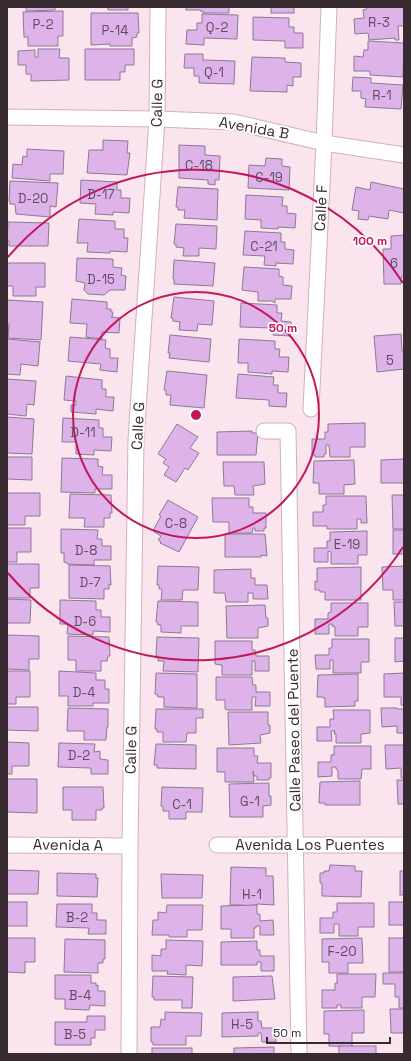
<svg xmlns="http://www.w3.org/2000/svg" width="411" height="1061" font-family="'Space Grotesk',sans-serif">
  <style>
    .building { fill: #ddb3ea; stroke: #8d7993 }
    .lines { fill: none; stroke-linecap: round; stroke-linejoin: round }
    .minor-casing { stroke: #d1afc0; stroke-width: 17 }
    .minor { stroke: #fff; stroke-width: 15 }
    .ring { fill: none; stroke: #c2185b; stroke-width: 2 }
    .labels { text-anchor: middle; stroke-width: 3.5; stroke-linejoin: round; paint-order: stroke }
    .number-label { font-size: 13px; fill: #604c5e }
    .street-label { font-size: 15px; fill: #372a30; stroke: #fff }
    .centre { fill: #c2185b; stroke: #fff; stroke-width: 2 }
    .ring-label { font-size: 12px; text-anchor: middle; font-weight: bold; fill: #c2185b; stroke: #fff; stroke-width: 3.5; stroke-linejoin: round; paint-order: stroke }
  </style>
  <rect width="100%" height="100%" fill="#fae5ef"/>
  <g class="building">
    <path d="M 26,7 L 55,7 L 55,10 L 26,11 Z"/>
    <path d="M 105,7 L 131,7 L 128,7 L 128,10 L 108,10 L 108,8 Z"/>
    <path d="M 186,7 L 229,7 L 229,13 L 203,13 L 203,11 L 200,11 L 200,10 L 186,10 Z"/>
    <rect x="271" y="7" width="23" height="6"/>
    <path d="M 367,7 L 404,7 L 404,26 L 398,26 L 399,40 L 395,40 L 395,38 L 369,40 L 368,33 L 355,34 L 354,19 L 364,18 L 363,10 L 367,9 Z"/>
    <path d="M 63,11 L 63,36 L 58,36 L 58,46 L 28,46 L 28,37 L 24,37 L 23,12 Z"/>
    <path d="M 91,13 L 138,13 L 139,33 L 137,33 L 137,37 L 132,38 L 132,46 L 110,46 L 110,44 L 91,45 Z"/>
    <path d="M 202,14 L 238,15 L 237,39 L 204,38 L 204,45 L 186,44 L 187,30 L 197,30 L 197,23 L 202,23 Z"/>
    <path d="M 253,17 L 289,18 L 289,27 L 294,27 L 294,33 L 303,33 L 303,48 L 285,48 L 285,41 L 253,40 Z"/>
    <path d="M 368,41 L 404,43 L 403,77 L 370,75 L 370,71 L 354,71 L 354,56 L 363,57 L 364,50 L 368,50 Z"/>
    <path d="M 38,49 L 60,49 L 59,58 L 69,58 L 69,80 L 31,81 L 31,74 L 26,74 L 26,65 L 18,65 L 18,51 L 35,50 L 35,57 L 38,57 Z"/>
    <path d="M 85,49 L 134,49 L 134,65 L 125,65 L 125,72 L 120,72 L 120,80 L 85,80 Z"/>
    <path d="M 185,54 L 203,54 L 203,60 L 235,61 L 234,84 L 199,83 L 199,76 L 194,76 L 194,68 L 184,68 Z"/>
    <path d="M 252,57 L 285,58 L 285,62 L 301,63 L 301,77 L 293,77 L 293,86 L 287,85 L 287,92 L 250,91 Z"/>
    <path d="M 353,77 L 371,78 L 371,83 L 403,85 L 401,109 L 365,107 L 366,99 L 361,98 L 361,91 L 352,91 Z"/>
    <path d="M 103,140 L 128,141 L 127,153 L 130,153 L 127,175 L 87,173 L 89,150 L 103,150 Z"/>
    <path d="M 179,145 L 205,146 L 205,155 L 220,156 L 219,180 L 215,180 L 215,185 L 208,184 L 208,180 L 179,178 Z"/>
    <path d="M 27,149 L 64,151 L 63,174 L 50,174 L 50,181 L 12,178 L 13,164 L 22,165 L 23,156 L 27,157 Z"/>
    <path d="M 266,158 L 282,159 L 282,166 L 290,167 L 289,190 L 248,188 L 249,165 L 265,166 Z"/>
    <path d="M 81,180 L 117,182 L 117,190 L 121,190 L 121,198 L 130,198 L 129,213 L 113,212 L 113,215 L 95,214 L 96,204 L 80,203 Z"/>
    <path d="M 10,181 L 58,183 L 56,207 L 50,206 L 50,217 L 16,214 L 15,204 L 10,204 L 10,201 L 9,201 Z"/>
    <path d="M 371,182 L 404,189 L 404,213 L 389,210 L 388,219 L 369,216 L 368,220 L 358,219 L 359,211 L 352,210 L 356,187 L 370,190 Z"/>
    <path d="M 178,187 L 218,189 L 217,220 L 184,218 L 185,210 L 178,210 L 178,207 L 176,207 Z"/>
    <path d="M 246,195 L 283,197 L 282,206 L 287,206 L 287,213 L 296,214 L 295,228 L 278,227 L 278,229 L 261,228 L 261,220 L 245,219 Z"/>
    <path d="M 79,219 L 115,221 L 115,229 L 124,229 L 124,238 L 128,238 L 127,252 L 110,251 L 110,253 L 87,252 L 88,243 L 77,243 Z"/>
    <path d="M 8,222 L 49,223 L 48,246 L 9,246 L 9,241 L 7,241 Z"/>
    <path d="M 176,224 L 217,226 L 216,249 L 199,248 L 199,256 L 183,256 L 184,248 L 176,247 L 176,244 L 174,244 Z"/>
    <path d="M 245,231 L 281,233 L 281,242 L 285,242 L 285,249 L 294,250 L 293,264 L 276,263 L 276,266 L 264,265 L 265,256 L 243,255 Z"/>
    <path d="M 404,235 L 404,277 L 401,277 L 401,284 L 384,284 L 383,249 L 391,249 L 391,236 Z"/>
    <path d="M 77,258 L 113,259 L 113,267 L 122,268 L 121,275 L 126,276 L 125,290 L 110,290 L 104,295 L 88,294 L 84,290 L 85,283 L 76,281 Z"/>
    <path d="M 174,260 L 215,263 L 213,286 L 174,284 L 174,279 L 173,279 Z"/>
    <path d="M 7,263 L 45,263 L 45,287 L 36,287 L 36,296 L 13,296 L 13,286 L 7,286 Z"/>
    <path d="M 244,267 L 279,269 L 279,276 L 283,277 L 283,285 L 292,286 L 291,299 L 275,299 L 275,303 L 272,301 L 258,301 L 258,292 L 242,290 Z"/>
    <path d="M 174,297 L 214,301 L 212,325 L 198,324 L 197,331 L 179,330 L 180,322 L 173,321 L 173,318 L 171,318 Z"/>
    <path d="M 72,299 L 107,302 L 107,309 L 111,309 L 111,312 L 113,312 L 112,317 L 111,317 L 120,318 L 119,333 L 102,332 L 102,339 L 86,337 L 87,324 L 70,323 Z"/>
    <path d="M 7,300 L 43,302 L 41,340 L 8,338 L 9,324 L 7,324 Z"/>
    <path d="M 241,303 L 277,305 L 277,313 L 282,313 L 281,321 L 291,322 L 290,336 L 273,335 L 273,328 L 240,327 Z"/>
    <path d="M 401,334 L 402,351 L 404,351 L 404,369 L 377,372 L 374,336 Z"/>
    <path d="M 170,335 L 211,339 L 209,362 L 169,358 L 170,353 L 168,353 Z"/>
    <path d="M 70,337 L 106,340 L 105,348 L 110,349 L 110,358 L 118,358 L 117,372 L 100,370 L 101,364 L 68,361 Z"/>
    <path d="M 7,339 L 40,342 L 38,366 L 21,364 L 20,375 L 7,374 Z"/>
    <path d="M 239,339 L 275,341 L 275,349 L 280,349 L 279,357 L 289,357 L 288,372 L 272,371 L 272,374 L 248,372 L 248,363 L 238,363 Z"/>
    <path d="M 167,371 L 207,375 L 204,408 L 170,405 L 171,395 L 166,395 L 166,390 L 164,390 Z"/>
    <path d="M 238,374 L 274,377 L 273,385 L 278,385 L 278,393 L 287,393 L 286,407 L 269,406 L 269,400 L 236,398 Z"/>
    <path d="M 66,376 L 102,380 L 102,389 L 106,389 L 106,397 L 114,397 L 113,411 L 96,409 L 96,414 L 71,412 L 71,405 L 76,405 L 76,401 L 64,400 Z"/>
    <path d="M 7,379 L 36,381 L 34,405 L 27,404 L 26,416 L 7,414 Z"/>
    <path d="M 7,417 L 34,419 L 32,454 L 7,453 Z"/>
    <path d="M 63,418 L 99,420 L 99,428 L 103,428 L 103,437 L 112,437 L 111,451 L 94,450 L 94,455 L 76,454 L 76,442 L 62,442 Z"/>
    <path d="M 365,423 L 365,447 L 350,447 L 350,457 L 330,457 L 329,445 L 326,445 L 326,454 L 324,454 L 324,457 L 315,457 L 315,455 L 312,455 L 312,439 L 325,439 L 325,432 L 328,432 L 328,424 Z"/>
    <path d="M 177,424 L 198,437 L 190,448 L 199,453 L 188,470 L 185,468 L 176,482 L 164,475 L 169,467 L 163,463 L 166,459 L 158,454 Z"/>
    <path d="M 252,431 L 252,433 L 258,433 L 256,455 L 217,455 L 217,432 Z"/>
    <path d="M 7,457 L 32,457 L 32,480 L 7,479 Z"/>
    <path d="M 62,458 L 98,459 L 98,466 L 103,467 L 102,475 L 112,475 L 112,489 L 95,489 L 95,493 L 61,492 Z"/>
    <path d="M 404,459 L 404,483 L 381,483 L 381,460 Z"/>
    <path d="M 354,460 L 355,484 L 344,485 L 344,494 L 319,494 L 319,483 L 313,483 L 314,461 Z"/>
    <path d="M 223,462 L 264,462 L 265,484 L 253,486 L 254,495 L 235,495 L 234,486 L 224,486 Z"/>
    <path d="M 7,493 L 40,493 L 40,516 L 25,516 L 25,525 L 7,525 Z"/>
    <path d="M 70,494 L 111,495 L 112,513 L 110,513 L 110,518 L 104,518 L 104,527 L 84,527 L 85,518 L 69,518 Z"/>
    <path d="M 392,495 L 404,495 L 404,529 L 393,529 Z"/>
    <path d="M 326,496 L 366,496 L 367,523 L 361,523 L 361,519 L 357,519 L 357,529 L 327,529 L 327,526 L 313,526 L 313,512 L 323,512 L 323,505 L 326,505 Z"/>
    <path d="M 212,498 L 249,498 L 249,507 L 253,507 L 253,513 L 266,513 L 266,528 L 264,528 L 264,531 L 255,531 L 255,528 L 253,528 L 252,533 L 229,533 L 229,522 L 213,522 Z"/>
    <path d="M 168,500 L 198,517 L 179,552 L 160,543 L 161,542 L 158,540 L 161,536 L 153,531 L 161,516 L 159,515 Z"/>
    <path d="M 7,528 L 31,528 L 31,552 L 17,552 L 17,562 L 7,562 Z"/>
    <path d="M 61,529 L 98,530 L 97,539 L 102,539 L 102,546 L 111,546 L 111,560 L 94,560 L 94,565 L 67,564 L 67,563 L 64,562 L 64,553 L 61,553 Z"/>
    <rect x="393" y="530" width="11" height="24"/>
    <path d="M 367,531 L 367,555 L 358,555 L 358,564 L 331,564 L 331,552 L 328,551 L 328,562 L 314,562 L 314,548 L 327,548 L 327,541 L 330,541 L 330,532 Z"/>
    <path d="M 225,534 L 265,534 L 267,556 L 261,555 L 261,557 L 225,557 Z"/>
    <path d="M 7,564 L 39,564 L 39,588 L 30,588 L 30,598 L 7,598 Z"/>
    <path d="M 69,565 L 110,566 L 111,585 L 109,584 L 109,589 L 104,589 L 104,599 L 69,598 Z"/>
    <path d="M 158,566 L 199,567 L 198,590 L 183,590 L 182,600 L 161,600 L 162,589 L 159,589 L 159,585 L 157,585 Z"/>
    <path d="M 404,566 L 404,600 L 393,600 L 393,590 L 383,590 L 382,567 Z"/>
    <path d="M 361,567 L 361,600 L 325,600 L 325,592 L 320,592 L 320,590 L 315,590 L 315,581 L 317,582 L 317,568 Z"/>
    <path d="M 251,569 L 251,578 L 255,578 L 255,585 L 267,585 L 268,599 L 253,599 L 253,593 L 248,593 L 248,602 L 226,602 L 225,593 L 214,593 L 214,570 Z"/>
    <path d="M 7,599 L 31,600 L 30,623 L 7,623 Z"/>
    <path d="M 60,600 L 96,601 L 96,610 L 101,610 L 101,617 L 110,617 L 110,632 L 93,631 L 93,635 L 67,634 L 68,624 L 60,624 Z"/>
    <path d="M 158,601 L 198,602 L 198,626 L 181,626 L 181,633 L 161,632 L 161,625 L 158,625 L 158,623 L 156,622 Z"/>
    <path d="M 394,602 L 404,602 L 404,626 L 395,626 Z"/>
    <path d="M 331,603 L 368,603 L 368,627 L 358,627 L 358,636 L 335,636 L 335,627 L 332,626 L 332,624 L 329,624 L 329,634 L 315,634 L 315,619 L 328,619 L 328,613 L 331,612 Z"/>
    <path d="M 265,605 L 266,618 L 268,618 L 268,626 L 258,628 L 258,638 L 227,638 L 226,606 Z"/>
    <path d="M 7,635 L 39,636 L 39,659 L 29,659 L 29,670 L 7,669 Z"/>
    <path d="M 68,636 L 109,637 L 110,656 L 108,656 L 107,661 L 101,661 L 101,671 L 76,671 L 76,660 L 68,660 Z"/>
    <path d="M 157,637 L 199,638 L 198,672 L 163,671 L 164,661 L 158,661 L 158,656 L 156,656 Z"/>
    <path d="M 395,638 L 404,638 L 404,661 L 395,662 Z"/>
    <path d="M 332,639 L 369,639 L 369,662 L 361,662 L 361,673 L 333,673 L 333,660 L 330,660 L 330,669 L 316,669 L 315,655 L 329,655 L 329,648 L 332,648 Z"/>
    <path d="M 215,641 L 252,641 L 252,650 L 255,650 L 256,656 L 269,656 L 269,671 L 255,671 L 255,661 L 252,661 L 252,675 L 222,675 L 222,665 L 215,664 Z"/>
    <path d="M 7,671 L 30,671 L 30,697 L 16,697 L 16,704 L 7,704 Z"/>
    <path d="M 59,671 L 96,673 L 96,680 L 105,680 L 105,689 L 109,689 L 109,703 L 93,703 L 93,706 L 68,706 L 68,696 L 59,696 Z"/>
    <path d="M 156,673 L 197,674 L 197,708 L 164,707 L 164,697 L 158,697 L 157,694 L 155,694 Z"/>
    <path d="M 404,673 L 404,705 L 401,705 L 401,697 L 384,697 L 384,674 Z"/>
    <path d="M 358,674 L 358,701 L 355,701 L 355,706 L 325,707 L 325,698 L 323,698 L 323,697 L 317,697 L 318,675 Z"/>
    <path d="M 216,677 L 252,677 L 253,685 L 256,685 L 256,692 L 270,692 L 270,706 L 255,706 L 256,697 L 252,697 L 252,710 L 227,710 L 225,709 L 225,700 L 216,700 Z"/>
    <path d="M 7,707 L 38,707 L 38,731 L 7,730 Z"/>
    <path d="M 68,708 L 108,709 L 108,727 L 107,727 L 106,740 L 84,740 L 84,731 L 67,731 Z"/>
    <path d="M 381,708 L 397,708 L 397,709 L 404,709 L 404,733 L 397,733 L 397,726 L 382,727 Z"/>
    <path d="M 156,709 L 203,709 L 203,718 L 196,718 L 196,733 L 187,733 L 186,742 L 163,742 L 163,732 L 157,732 L 157,729 L 155,729 Z"/>
    <path d="M 333,710 L 370,710 L 370,733 L 361,734 L 361,743 L 336,743 L 336,734 L 334,734 L 335,731 L 331,731 L 332,741 L 317,741 L 317,727 L 330,727 L 330,719 L 334,719 Z"/>
    <path d="M 228,712 L 268,712 L 268,725 L 270,725 L 270,733 L 260,735 L 261,743 L 229,745 Z"/>
    <path d="M 7,742 L 29,743 L 29,766 L 12,766 L 12,774 L 7,774 Z"/>
    <path d="M 59,743 L 95,744 L 94,752 L 100,751 L 100,759 L 108,760 L 108,774 L 91,774 L 91,768 L 58,767 Z"/>
    <path d="M 156,744 L 196,745 L 196,769 L 157,768 L 157,765 L 154,765 Z"/>
    <path d="M 385,745 L 404,745 L 404,778 L 401,778 L 401,768 L 386,769 Z"/>
    <path d="M 334,746 L 371,746 L 371,769 L 362,769 L 361,779 L 338,779 L 338,770 L 336,769 L 336,767 L 332,767 L 332,776 L 318,777 L 318,762 L 331,762 L 331,755 L 334,755 Z"/>
    <path d="M 217,748 L 254,748 L 254,756 L 258,756 L 257,763 L 271,763 L 271,778 L 269,778 L 269,780 L 257,780 L 257,776 L 254,776 L 253,771 L 254,782 L 225,782 L 225,772 L 217,772 Z"/>
    <path d="M 7,779 L 37,779 L 37,813 L 7,812 Z"/>
    <path d="M 397,780 L 404,780 L 404,804 L 398,804 Z"/>
    <path d="M 360,781 L 360,805 L 325,805 L 325,803 L 319,803 L 320,782 Z"/>
    <path d="M 269,783 L 269,796 L 271,796 L 271,805 L 263,806 L 263,817 L 230,817 L 229,784 Z"/>
    <path d="M 63,787 L 103,787 L 104,808 L 102,808 L 102,810 L 96,810 L 96,820 L 72,820 L 72,810 L 63,810 Z"/>
    <path d="M 162,787 L 203,788 L 202,812 L 186,812 L 186,819 L 169,819 L 169,811 L 163,811 L 163,806 L 161,806 Z"/>
    <path d="M 330,865 L 355,866 L 355,871 L 362,871 L 361,897 L 322,896 L 322,883 L 320,883 L 320,873 L 324,873 L 324,871 L 329,871 Z"/>
    <path d="M 231,867 L 266,868 L 266,876 L 273,876 L 274,905 L 257,904 L 257,905 L 242,906 L 243,905 L 230,905 Z"/>
    <path d="M 7,870 L 39,871 L 38,894 L 7,894 Z"/>
    <rect x="400" y="871" width="4" height="24"/>
    <path d="M 57,873 L 96,874 L 96,878 L 98,878 L 97,897 L 57,896 Z"/>
    <path d="M 161,874 L 203,875 L 202,898 L 162,898 Z"/>
    <rect x="7" y="902" width="20" height="24"/>
    <rect x="389" y="902" width="15" height="23"/>
    <path d="M 337,903 L 374,903 L 374,927 L 358,927 L 358,936 L 339,936 L 339,924 L 334,924 L 334,933 L 320,933 L 320,918 L 333,918 L 333,912 L 337,912 Z"/>
    <path d="M 57,904 L 92,904 L 92,913 L 97,913 L 97,920 L 106,920 L 106,934 L 88,934 L 89,928 L 56,927 Z"/>
    <path d="M 167,905 L 203,905 L 202,930 L 187,930 L 187,937 L 169,937 L 169,935 L 152,935 L 153,920 L 158,920 L 158,912 L 166,913 Z"/>
    <path d="M 257,905 L 257,914 L 260,914 L 260,921 L 273,920 L 274,935 L 260,935 L 260,926 L 256,926 L 256,928 L 254,928 L 254,938 L 231,938 L 231,929 L 221,929 L 221,906 Z"/>
    <path d="M 7,938 L 35,938 L 35,962 L 25,962 L 25,973 L 7,972 Z"/>
    <path d="M 362,938 L 363,963 L 348,963 L 348,973 L 329,973 L 329,962 L 322,962 L 322,939 Z"/>
    <rect x="389" y="938" width="15" height="34"/>
    <path d="M 65,939 L 105,940 L 105,959 L 103,959 L 103,963 L 98,963 L 98,973 L 64,972 Z"/>
    <path d="M 166,940 L 203,941 L 202,966 L 186,965 L 186,975 L 167,974 L 168,971 L 152,971 L 152,955 L 161,956 L 161,949 L 166,949 Z"/>
    <path d="M 257,941 L 257,950 L 260,950 L 260,956 L 274,956 L 274,971 L 261,971 L 261,962 L 257,962 L 257,965 L 221,965 L 221,942 Z"/>
    <path d="M 383,973 L 404,973 L 404,1008 L 399,1008 L 399,997 L 395,997 L 395,984 L 383,984 Z"/>
    <path d="M 337,974 L 376,974 L 375,997 L 362,997 L 362,1008 L 341,1008 L 341,1005 L 337,1005 L 337,1008 L 322,1008 L 322,990 L 335,990 L 335,983 L 337,984 Z"/>
    <path d="M 55,975 L 91,975 L 91,983 L 96,983 L 96,986 L 98,985 L 98,991 L 105,991 L 105,1006 L 90,1005 L 89,1010 L 65,1009 L 65,999 L 55,999 Z"/>
    <path d="M 153,976 L 193,977 L 192,1008 L 182,1008 L 182,1000 L 154,1000 L 154,997 L 152,997 Z"/>
    <path d="M 272,976 L 275,999 L 233,1001 L 233,977 Z"/>
    <path d="M 390,1009 L 404,1009 L 404,1033 L 391,1033 Z"/>
    <path d="M 364,1010 L 364,1033 L 352,1033 L 352,1047 L 329,1046 L 329,1034 L 324,1034 L 324,1011 Z"/>
    <path d="M 165,1012 L 202,1013 L 201,1036 L 186,1036 L 186,1045 L 153,1045 L 153,1042 L 151,1042 L 151,1027 L 160,1027 L 161,1019 L 165,1020 Z"/>
    <path d="M 258,1012 L 258,1021 L 261,1021 L 262,1028 L 275,1028 L 276,1042 L 262,1042 L 261,1033 L 258,1033 L 258,1036 L 222,1037 L 222,1013 Z"/>
    <path d="M 87,1016 L 105,1016 L 105,1030 L 95,1030 L 95,1038 L 91,1038 L 91,1045 L 55,1045 L 55,1022 L 87,1022 Z"/>
    <rect x="339" y="1046" width="37" height="8"/>
    <path d="M 274,1047 L 274,1054 L 234,1054 L 234,1048 Z"/>
    <rect x="152" y="1048" width="40" height="6"/>
  </g>
  <g class="lines">
    <g class="minor-casing">
      <g id="minor">
        <path d="M 7,117 L 157,119 L 234,122 L 324,143 L 404,155"/>
        <path d="M 311,409 L 324,143 L 329,7"/>
        <path d="M 264,431 L 288,431 L 299,1054"/>
        <path d="M 7,845 L 130,846"/>
        <path d="M 217,845 L 404,845"/>
        <path d="M 129,1054 L 130,846 L 136,440 L 157,119 L 158,7"/>
      </g>
    </g>
    <use href="#minor" class="minor"/>
  </g>
  <g class="ring">
    <circle cx="196" cy="415" r="123"/>
    <path d="M403 547A246 246 0 0 1 8 573M8 257A246 246 0 0 1 403 283"/>
  </g>
  <g class="labels">
    <g class="number-label">
      <text x="379" y="27">R-3</text>
      <text x="43" y="29">P-2</text>
      <text x="217" y="32">Q-2</text>
      <text x="115" y="35">P-14</text>
      <text x="214" y="77">Q-1</text>
      <text x="382" y="100">R-1</text>
      <text x="199" y="170">C-18</text>
      <text x="269" y="182">C-19</text>
      <text x="101" y="199">D-17</text>
      <text x="33" y="203">D-20</text>
      <text x="264" y="251">C-21</text>
      <text x="394" y="268">6</text>
      <text x="101" y="284">D-15</text>
      <text x="390" y="365">5</text>
      <text x="83" y="437">D-11</text>
      <text x="176" y="528">C-8</text>
      <text x="347" y="549">E-19</text>
      <text x="86" y="555">D-8</text>
      <text x="90" y="587">D-7</text>
      <text x="85" y="626">D-6</text>
      <text x="84" y="697">D-4</text>
      <text x="79" y="760">D-2</text>
      <text x="250" y="806">G-1</text>
      <text x="182" y="809">C-1</text>
      <text x="252" y="899">H-1</text>
      <text x="77" y="922">B-2</text>
      <text x="342" y="956">F-20</text>
      <text x="80" y="1000">B-4</text>
      <text x="242" y="1029">H-5</text>
      <text x="75" y="1039">B-5</text>
    </g>
    <g class="street-label">
      <text transform="translate(157 103) rotate(-89)" y="5">Calle G</text>
      <text transform="translate(254 128) rotate(10)" y="5">Avenida B</text>
      <text transform="translate(321 208) rotate(-87)" y="5">Calle F</text>
      <text transform="translate(138 426) rotate(-87)" y="5">Calle G</text>
      <text transform="translate(294 730) rotate(-91)" y="5">Calle Paseo del Puente</text>
      <text transform="translate(131 750) rotate(-89)" y="5">Calle G</text>
      <text transform="translate(68 845) rotate(1)" y="5">Avenida A</text>
      <text x="310" y="850">Avenida Los Puentes</text>
    </g>
  </g>
  <circle cx="196" cy="415" r="6" class="centre"/>
  <g class="ring-label">
    <text x="370" y="245">100 m</text>
    <text x="283" y="332">50 m</text>
  </g>
  <rect width="411" height="1061" fill="none" stroke="#372a30" stroke-width="16"/>
  <path d="M267 1037v6h123v-6" fill="none" stroke="#372a30" stroke-width="2"/>
  <text x="273" y="1037" font-size="12" fill="#372a30" stroke="#ffffff" stroke-width="3" paint-order="stroke">50 m</text>
</svg>
